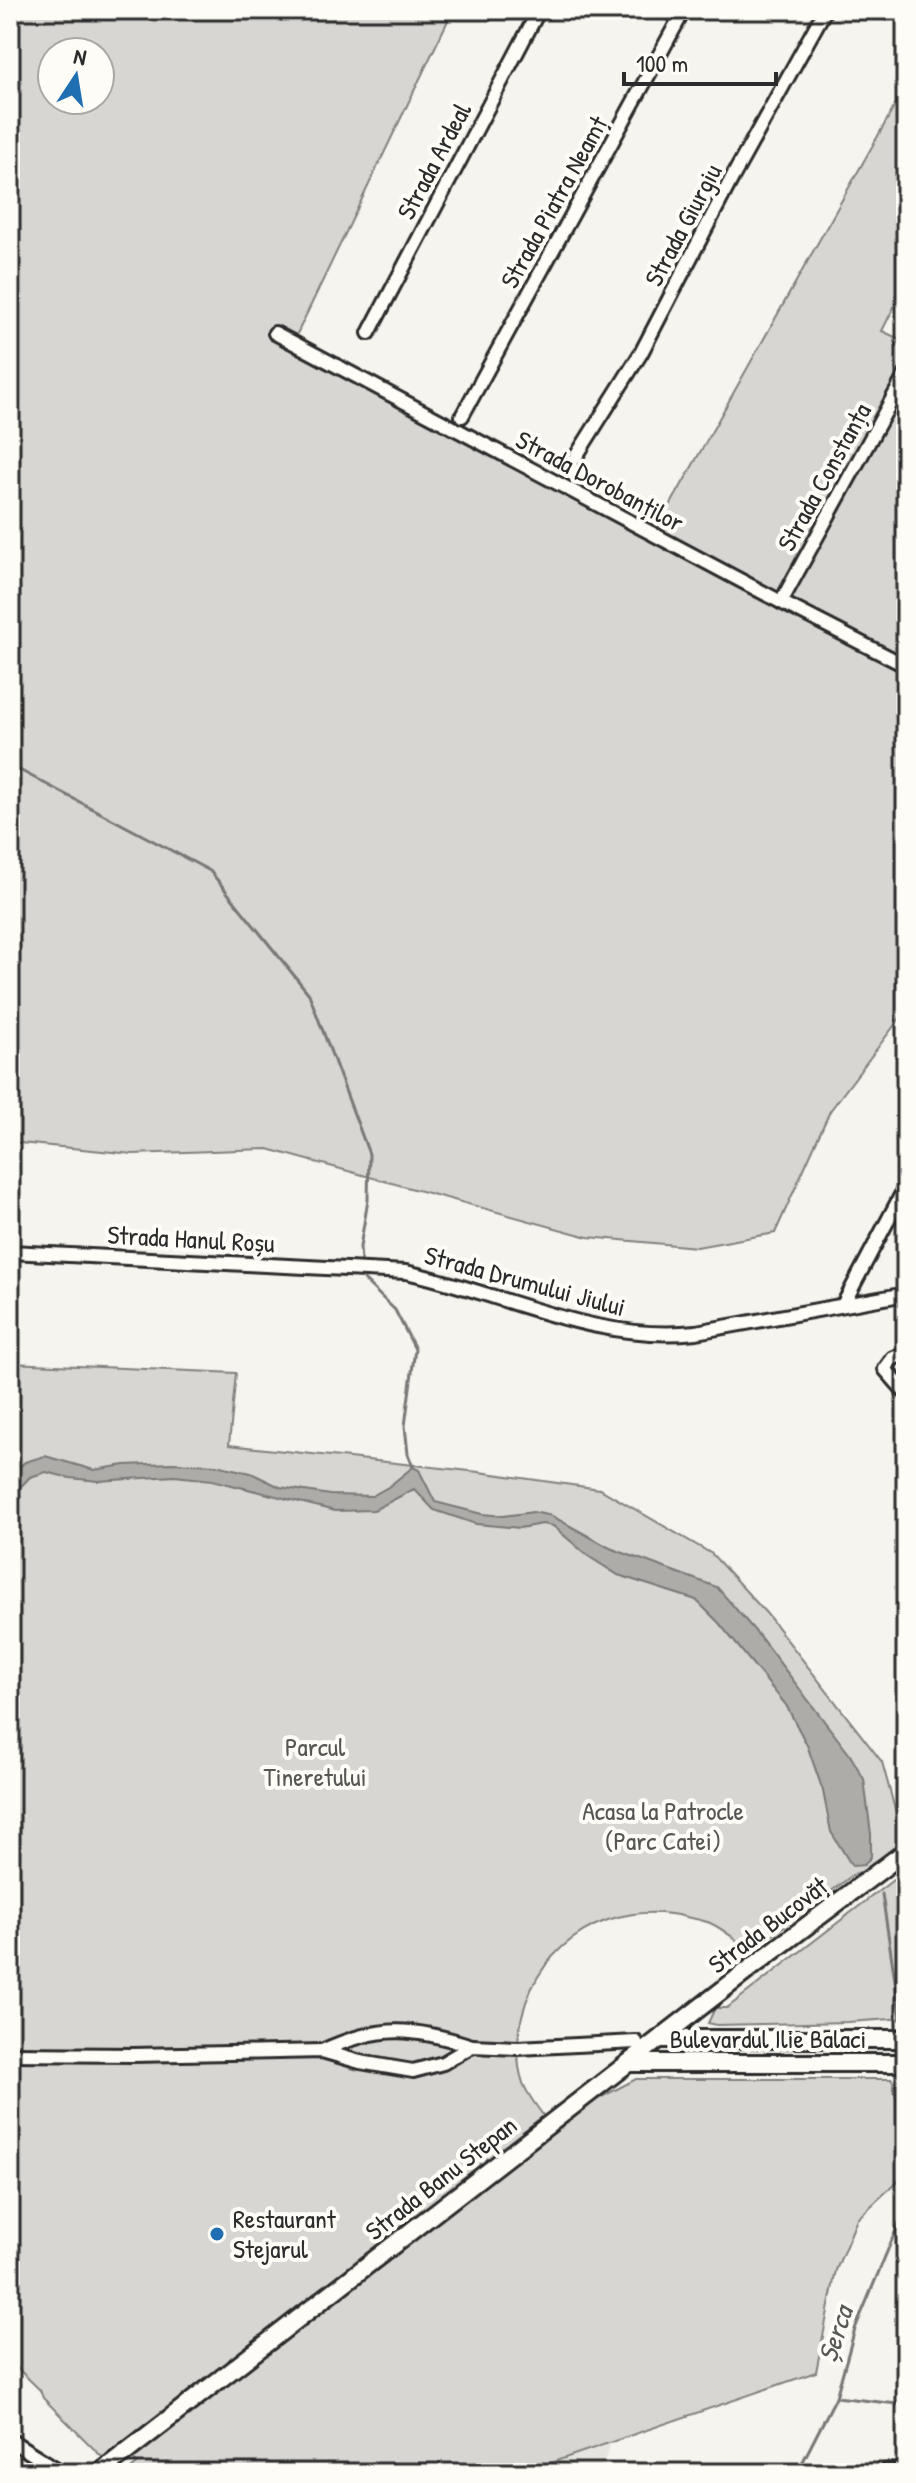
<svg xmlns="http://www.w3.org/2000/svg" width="916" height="2483" font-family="'Patrick Hand',sans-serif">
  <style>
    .built { fill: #e6e5e0 }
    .green { fill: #d7d6d2; stroke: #81807e; stroke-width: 2; fill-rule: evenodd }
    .water { fill: #adaca9; stroke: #797877; stroke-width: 2 }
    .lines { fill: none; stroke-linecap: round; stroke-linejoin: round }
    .stream { stroke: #797877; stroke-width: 3 }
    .street-casing { stroke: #2b2b2b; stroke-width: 18 }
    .secondary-casing { stroke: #2b2b2b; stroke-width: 22 }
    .street { stroke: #fdfcf7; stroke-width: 12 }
    .secondary { stroke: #fdfcf7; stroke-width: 16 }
    .poi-dot { fill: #1f6fb2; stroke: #fdfcf7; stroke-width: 3 }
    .labels { text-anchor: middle; stroke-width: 8; stroke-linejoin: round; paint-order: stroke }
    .street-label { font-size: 26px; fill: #2b2b2b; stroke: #fdfcf7 }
    .park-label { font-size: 26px; fill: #565655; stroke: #fdfcf7 }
    .poi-label { font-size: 26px; fill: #2b2b2b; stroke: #fdfcf7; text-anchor: start }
    .water-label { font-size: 28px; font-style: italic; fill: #585857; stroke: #fdfcf7 }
  </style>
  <rect width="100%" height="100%" fill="#f5f4ef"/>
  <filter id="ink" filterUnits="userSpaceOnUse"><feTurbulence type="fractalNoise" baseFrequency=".0125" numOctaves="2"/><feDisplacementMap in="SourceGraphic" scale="16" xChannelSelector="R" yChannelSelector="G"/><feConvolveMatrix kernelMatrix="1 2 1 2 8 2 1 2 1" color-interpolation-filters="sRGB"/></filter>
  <g filter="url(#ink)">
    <path class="built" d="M 610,2442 L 601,2473 L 521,2473 Z"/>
    <g class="green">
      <path d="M 10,10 L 453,10 L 296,336 L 653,536 L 906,86 L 906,283 L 882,331 L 906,342 L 906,1010 L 830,1111 L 775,1233 L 697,1247 L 588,1237 L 268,1149 L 133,1154 L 10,1142 ZM 52,52 L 100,52 L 100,100 L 52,100 Z"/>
      <path d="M 10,1363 L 236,1373 L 229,1445 L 479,1472 L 600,1489 L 712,1554 L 766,1613 L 882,1762 L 902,1835 C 888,1858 881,1867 853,1875 L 751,1951 C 738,1942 724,1929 710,1923 C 703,1920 694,1919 686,1917 C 612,1899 540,1941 522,2016 C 517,2037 516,2062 523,2083 C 529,2098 540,2111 550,2124 L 636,2079 L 892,2079 L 904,2135 L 901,2178 L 857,2219 L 836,2270 L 816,2372 L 521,2473 L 385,2473 L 381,2466 L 369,2473 L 126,2473 L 137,2464 L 128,2452 L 110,2465 L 43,2398 L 40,2390 L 10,2361 Z"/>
      <path d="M 906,1870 L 906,2018 L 848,2022 L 717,2025 L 708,2023 L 715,2008 L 727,2008 Z"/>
    </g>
    <path class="water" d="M 45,1456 L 94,1470 L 125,1465 L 172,1463 L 216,1465 L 251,1473 L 280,1487 L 330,1495 L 372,1496 L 388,1487 L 413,1467 L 419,1470 L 435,1502 L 482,1514 L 503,1516 L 533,1512 L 552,1516 L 610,1548 L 717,1587 L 760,1637 L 850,1755 L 864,1779 L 871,1834 L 871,1857 L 864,1865 L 852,1866 L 831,1832 L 823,1791 L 807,1745 L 786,1705 L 719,1623 L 696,1600 L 618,1575 L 588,1556 L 553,1526 L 542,1524 L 520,1528 L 476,1524 L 434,1510 L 414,1489 L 374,1510 L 335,1511 L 212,1480 L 174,1476 L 98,1481 L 70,1478 L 46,1472 L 30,1477 L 10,1498 L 10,1475 L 25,1462 Z"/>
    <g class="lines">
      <g class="stream">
        <path d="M 10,765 L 210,871 L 309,994 L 369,1154 L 368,1200 L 360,1247 L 361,1262"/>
        <path d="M 364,1280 L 395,1310 L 415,1349 L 405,1426 L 408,1454 L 413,1467"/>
        <path d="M 882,1894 L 901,2020"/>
        <path d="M 836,2397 L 906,2405"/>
        <path d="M 797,2473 L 836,2397 L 855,2329 L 906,2206"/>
      </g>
      <g class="street-casing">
        <g id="street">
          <path d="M 275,333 L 781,602 L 906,666"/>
          <path d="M 369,333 L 539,10"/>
          <path d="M 462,416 L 684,10"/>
          <path d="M 575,458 L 641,353 L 732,178 L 825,10"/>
          <path d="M 781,602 L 906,374"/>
          <path d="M 10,1252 L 406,1272 C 503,1293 594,1343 696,1332 L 906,1294"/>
          <path d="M 843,1305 L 906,1186"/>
          <path d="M 906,1354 L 893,1358 L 885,1369 L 906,1393"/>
          <path d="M 322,2051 C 380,2024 413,2027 472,2046"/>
          <path d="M 10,2054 L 134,2055 L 322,2051 L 360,2062 L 413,2071 L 443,2063 L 472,2046 L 518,2048 L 636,2042"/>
          <path d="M 10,2440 L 63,2473"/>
          <path d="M 884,2473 L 886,2471 L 906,2472"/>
        </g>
      </g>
      <g class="secondary-casing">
        <g id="secondary">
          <path d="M 660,2039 L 906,2039"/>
          <path d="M 629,2063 L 906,2063"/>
          <path d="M 99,2473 L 756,1964 L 906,1851"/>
        </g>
      </g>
      <use href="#street" class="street"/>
      <use href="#secondary" class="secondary"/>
    </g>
  </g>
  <circle class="poi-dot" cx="217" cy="2234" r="8"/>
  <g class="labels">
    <g class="street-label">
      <text transform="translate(434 161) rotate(-62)" y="9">Strada Ardeal</text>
      <text transform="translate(554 202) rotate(-61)" y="9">Strada Piatra Neamț</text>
      <text transform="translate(683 225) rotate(-62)" y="9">Strada Giurgiu</text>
      <text transform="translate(824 477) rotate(-61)" y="9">Strada Constanța</text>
      <text transform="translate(600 481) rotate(28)" y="9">Strada Dorobanților</text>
      <text transform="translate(191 1239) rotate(3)" y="9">Strada Hanul Roșu</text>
      <text transform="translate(525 1281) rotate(15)" y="9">Strada Drumului Jiului</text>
      <text transform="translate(768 1925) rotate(-37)" y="9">Strada Bucovăț</text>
      <text x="768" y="2048">Bulevardul Ilie Balaci</text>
      <text transform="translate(441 2178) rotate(-38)" y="9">Strada Banu Stepan</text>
    </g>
    <g class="park-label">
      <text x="315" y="1756">Parcul<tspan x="315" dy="30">Tineretului</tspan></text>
      <text x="663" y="1820">Acasa la Patrocle<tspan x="663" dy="30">(Parc Catei)</tspan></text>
    </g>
    <g class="poi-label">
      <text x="233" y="2228">Restaurant<tspan x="233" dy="30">Stejarul</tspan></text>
    </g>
    <g class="water-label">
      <text transform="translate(835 2334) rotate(-72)" y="10">Șerca</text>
    </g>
  </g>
  <rect width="916" height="2483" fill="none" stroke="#fdfcf7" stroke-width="40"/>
  <rect x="20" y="20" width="876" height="2443" fill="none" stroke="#2b2b2b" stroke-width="3" filter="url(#ink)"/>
  <g transform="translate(76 76) rotate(12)"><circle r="38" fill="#fdfcf7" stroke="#a9a8a5" stroke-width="2"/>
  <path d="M0-6L14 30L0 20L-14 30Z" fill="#1f6fb2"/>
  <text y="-12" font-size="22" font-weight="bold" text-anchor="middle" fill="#2b2b2b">N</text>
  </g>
  <path d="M624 72v12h152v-12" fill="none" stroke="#2b2b2b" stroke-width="4"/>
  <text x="636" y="72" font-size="24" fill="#2b2b2b" stroke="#fdfcf7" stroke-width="6" paint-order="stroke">100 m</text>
</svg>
